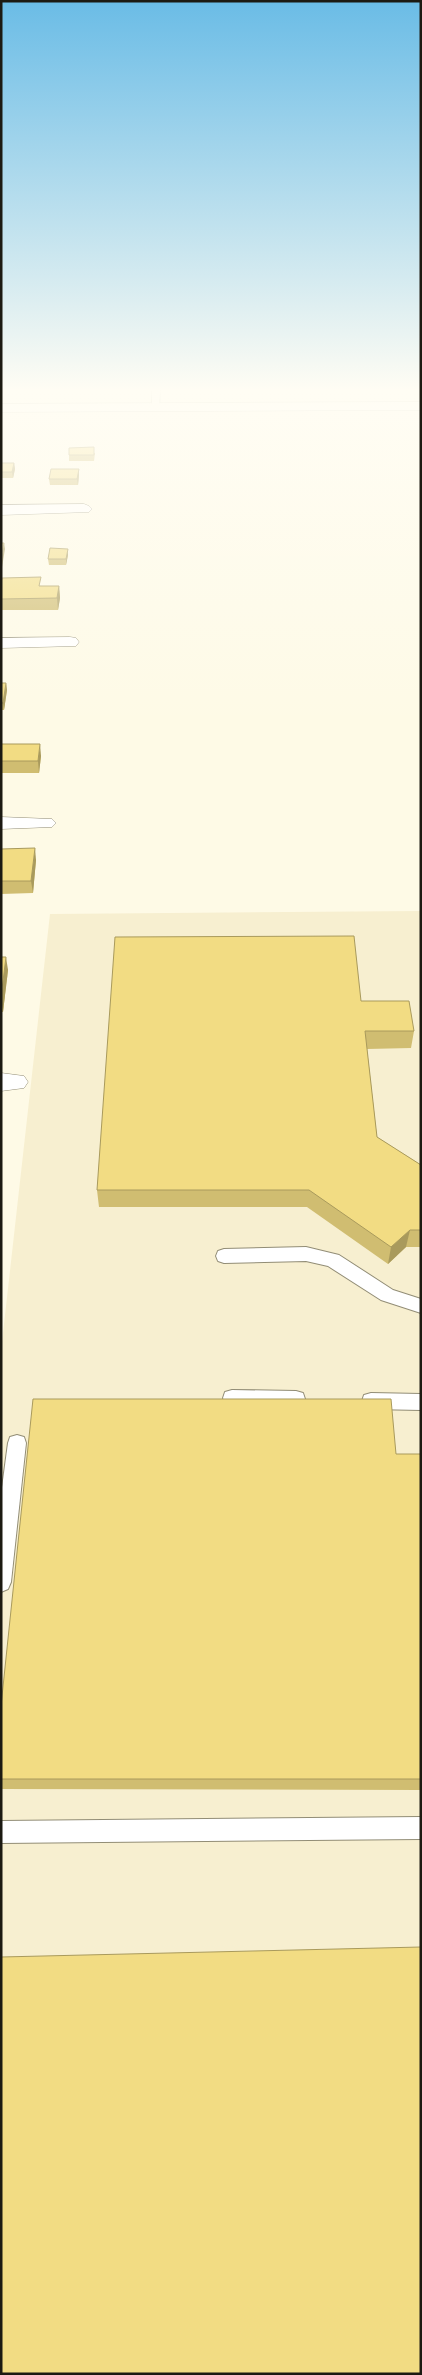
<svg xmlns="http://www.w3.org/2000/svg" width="422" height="2375" font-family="'Open Sans',sans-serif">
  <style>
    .built { fill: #f7efd0 }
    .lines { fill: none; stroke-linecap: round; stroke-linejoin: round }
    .service-casing { stroke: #928d76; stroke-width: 2 }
    .minor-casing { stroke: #928d76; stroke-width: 1 }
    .motorway-casing { stroke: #928d76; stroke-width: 1 }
    .service { fill: #fff; fill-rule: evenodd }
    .minor { fill: #fff; fill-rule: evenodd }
    .motorway { fill: #fff; fill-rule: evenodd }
    .wall { fill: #d0bd71 }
    .shaded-wall { fill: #a99a5c }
    .building { fill: #f2dc83; stroke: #a99a5c }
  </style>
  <rect width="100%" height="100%" fill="#fefae6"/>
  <path class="built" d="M 421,911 L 421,2374 L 1,2374 L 1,1351 L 50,914 Z"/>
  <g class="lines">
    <g class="service-casing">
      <g id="service">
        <path d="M 152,390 L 160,390 L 159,409 L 152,407 Z"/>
        <path d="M 306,1247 L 339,1255 L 393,1290 L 421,1299 L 421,1313 L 381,1300 L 328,1266 L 306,1261 L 224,1263 L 218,1261 L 216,1256 L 218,1251 L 224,1249 Z"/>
        <path d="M 232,1390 L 296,1391 L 303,1393 L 305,1399 L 303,1405 L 296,1407 L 232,1406 L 225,1404 L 223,1398 L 225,1392 Z"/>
        <path d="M 371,1393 L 421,1394 L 421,1410 L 371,1409 L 364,1407 L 362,1401 L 364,1395 Z"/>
        <path d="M 17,1435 L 24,1437 L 26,1443 L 11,1582 L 8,1589 L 1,1592 L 1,1495 L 8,1443 L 10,1437 Z"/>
        <path d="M 421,1817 L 421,1839 L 1,1843 L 1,1821 Z"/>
      </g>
    </g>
    <g class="minor-casing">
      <g id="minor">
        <path d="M 84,504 L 89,506 L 92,509 L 89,512 L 1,515 L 1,505 Z"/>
        <path d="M 70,637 L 76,638 L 79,642 L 76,646 L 1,648 L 1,638 Z"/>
        <path d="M 1,817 L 52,819 L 56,823 L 52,827 L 1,829 Z"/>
        <path d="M 1,1073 L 24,1076 L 28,1082 L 24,1088 L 1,1091 Z"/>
      </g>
    </g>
    <g class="motorway-casing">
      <path id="motorway" d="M 421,402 L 421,410 L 1,412 L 1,404 Z"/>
    </g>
    <use href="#service" class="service"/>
    <use href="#minor" class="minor"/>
    <use href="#motorway" class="motorway"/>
  </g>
  <g class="wall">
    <path d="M 95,453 L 94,461 L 69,461 L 69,455 Z"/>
    <path d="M 1,463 L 14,463 L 15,469 L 13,478 L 1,478 Z"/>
    <path d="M 79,469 L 79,475 L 78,485 L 50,485 L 49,479 Z"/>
    <path d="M 68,555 L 66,565 L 49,565 L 48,559 Z"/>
    <path d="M 1,583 L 42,586 L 59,586 L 60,598 L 58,610 L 1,610 Z"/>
    <path d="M 1,683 L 6,683 L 7,690 L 4,710 L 1,710 Z"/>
    <path d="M 1,744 L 41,756 L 39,773 L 1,773 Z"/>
    <path d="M 1,849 L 36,860 L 33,893 L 1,894 Z"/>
    <path d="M 1,957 L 8,970 L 3,1012 L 1,1012 Z"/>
    <path d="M 361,1001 L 414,1031 L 411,1048 L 367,1049 L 377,1137 L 421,1165 L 421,1247 L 406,1247 L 388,1264 L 307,1207 L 99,1207 L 97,1190 Z"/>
    <path d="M 396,1454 L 421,1454 L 421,1790 L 1,1789 L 1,1706 Z"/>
  </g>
  <g class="shaded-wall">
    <path d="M 14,463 L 15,469 L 13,478 L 12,472 Z"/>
    <path d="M 79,469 L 79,475 L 78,485 L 77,479 Z"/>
    <path d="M 4,543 L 5,549 L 2,567 L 1,559 Z"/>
    <path d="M 68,549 L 68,555 L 66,565 L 66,559 Z"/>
    <path d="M 59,586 L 60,598 L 58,610 L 57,598 Z"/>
    <path d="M 6,683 L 7,690 L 4,710 L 3,703 Z"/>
    <path d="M 40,744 L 41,756 L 39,773 L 38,761 Z"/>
    <path d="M 35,848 L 36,860 L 33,893 L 31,881 Z"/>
    <path d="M 6,957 L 8,970 L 3,1012 L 1,997 Z"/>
    <path d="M 410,1230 L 406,1247 L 388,1264 L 391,1247 Z"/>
  </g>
  <g class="building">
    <path d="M 94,447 L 94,455 L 69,455 L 69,448 Z"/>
    <path d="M 1,463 L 14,463 L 12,472 L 1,472 Z"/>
    <path d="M 51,469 L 79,469 L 77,479 L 49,479 Z"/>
    <path d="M 1,543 L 4,543 L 1,559 Z"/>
    <path d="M 50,548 L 68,549 L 66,559 L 48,559 Z"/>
    <path d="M 41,577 L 39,586 L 59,586 L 57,598 L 1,599 L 1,583 L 2,578 Z"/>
    <path d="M 1,683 L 6,683 L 3,703 L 1,703 Z"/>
    <path d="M 1,744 L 40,744 L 38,761 L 1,761 Z"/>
    <path d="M 35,848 L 31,881 L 1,881 L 1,849 Z"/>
    <path d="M 354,936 L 361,1001 L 409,1001 L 414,1031 L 365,1031 L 377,1137 L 421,1165 L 421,1230 L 410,1230 L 391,1247 L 309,1190 L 97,1190 L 115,937 Z"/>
    <path d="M 1,957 L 6,957 L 1,997 Z"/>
    <path d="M 33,1399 L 391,1399 L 396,1454 L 421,1454 L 421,1779 L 1,1779 L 1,1706 Z"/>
    <path d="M 421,1947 L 421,2374 L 1,2374 L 1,1957 Z"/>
  </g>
  <linearGradient id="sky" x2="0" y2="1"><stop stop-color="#6abce6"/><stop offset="0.54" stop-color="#fffdf4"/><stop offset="1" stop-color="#fffdf4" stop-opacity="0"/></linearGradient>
  <rect width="422" height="722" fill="url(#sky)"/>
  <rect width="422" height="2375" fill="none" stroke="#1c1a12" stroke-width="5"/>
</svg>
